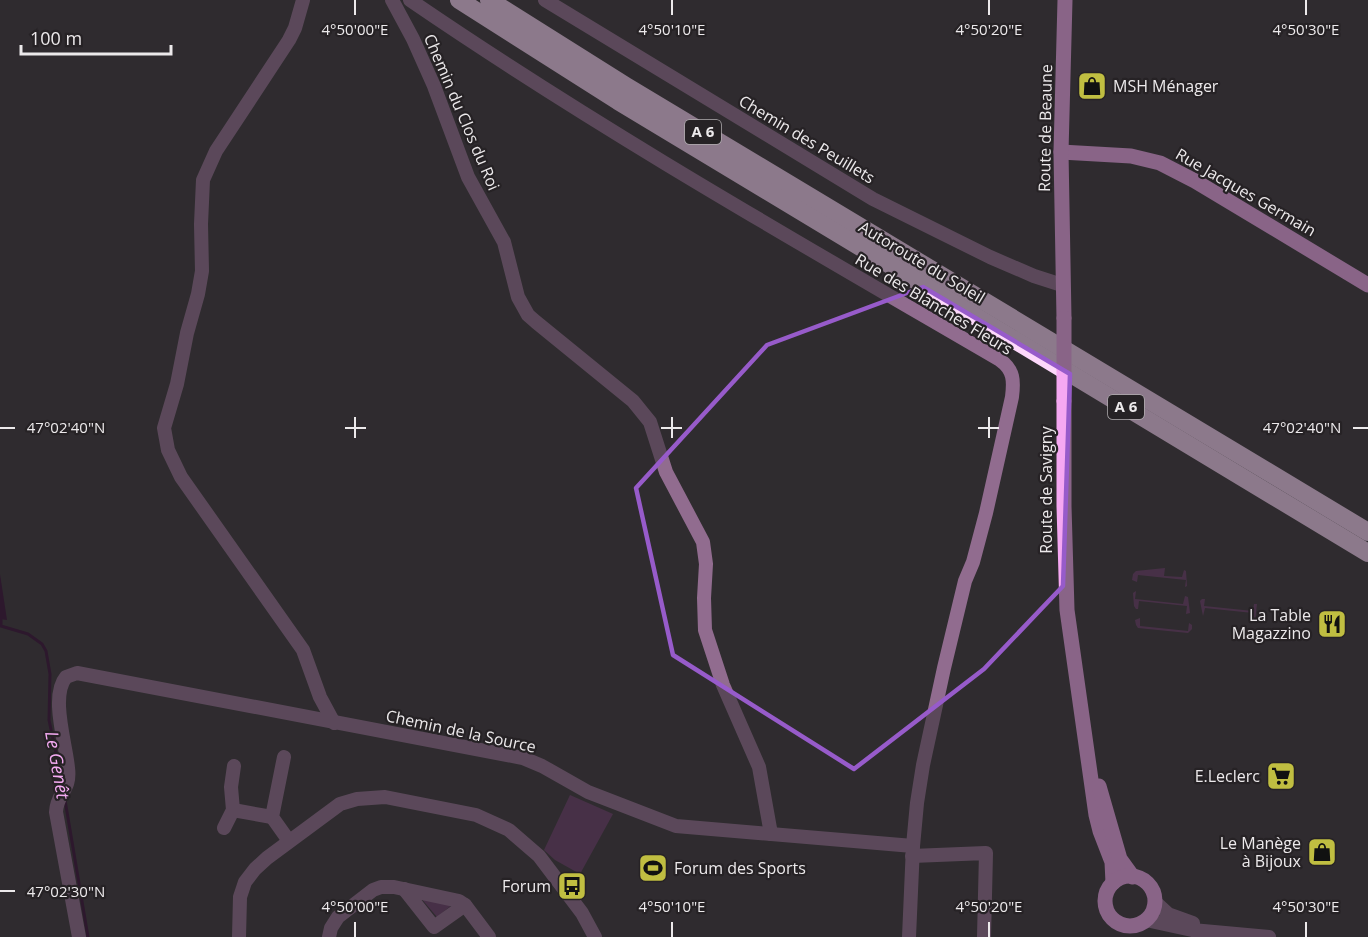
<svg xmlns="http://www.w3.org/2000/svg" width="1368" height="937" font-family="'Open Sans',sans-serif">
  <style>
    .green { fill: #653664 }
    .water { fill: #2b002b }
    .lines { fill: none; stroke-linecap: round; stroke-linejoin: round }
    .stream { stroke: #2b002b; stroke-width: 3 }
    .minor { stroke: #916c8f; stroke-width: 14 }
    .major { stroke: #f5a8f2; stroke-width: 15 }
    .highway { stroke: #fdd8fb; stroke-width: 18 }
    .major-bridge { stroke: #f5a8f2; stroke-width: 15 }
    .marked { fill: none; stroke: #975bca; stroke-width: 4.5; stroke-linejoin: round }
    .ticks { fill: none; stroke: #ece9eb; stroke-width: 2 }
    .labels { text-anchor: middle; stroke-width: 4.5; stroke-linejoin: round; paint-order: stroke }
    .shield { fill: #262225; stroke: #b1adb0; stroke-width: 1.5 }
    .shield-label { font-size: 15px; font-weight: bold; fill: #ece9eb }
    .poi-label { font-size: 16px; fill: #ece9eb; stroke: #262225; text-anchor: end }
    .street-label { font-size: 16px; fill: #ece9eb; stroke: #262225 }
    .water-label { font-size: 18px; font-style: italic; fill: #f4abf2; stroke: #262225 }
    .ticks-label { font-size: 15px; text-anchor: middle; fill: #ece9eb; stroke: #262225; stroke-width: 4.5; stroke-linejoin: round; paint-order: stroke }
  </style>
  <rect width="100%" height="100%" fill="#2f2c2f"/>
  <g class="green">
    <path d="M 1165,568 L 1164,576 L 1182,577 L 1184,570 L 1186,571 L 1187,586 L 1185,587 L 1186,580 L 1138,575 L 1137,582 L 1132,580 L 1133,574 L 1136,571 Z"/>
    <path d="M 1136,591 L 1135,599 L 1183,604 L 1185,596 L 1188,597 L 1190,613 L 1186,614 L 1187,606 L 1139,601 L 1138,609 L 1136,609 L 1134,606 L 1133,593 Z"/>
    <path d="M 1202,599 L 1205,599 L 1204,606 L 1253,611 L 1254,604 L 1257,604 L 1255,621 L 1253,621 L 1253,613 L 1205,608 L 1203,616 L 1200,601 Z"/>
    <path d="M 1140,618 L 1140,626 L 1188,631 L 1189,623 L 1192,625 L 1192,629 L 1188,633 L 1138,628 L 1136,625 L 1135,620 Z"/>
    <path d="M 570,795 L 613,814 L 580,874 L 555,860 L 544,850 Z"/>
    <path d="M 420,897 L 453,904 L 437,917 Z"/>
  </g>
  <path class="water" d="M 0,574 L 7,620 L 0,619 Z"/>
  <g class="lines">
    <g class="stream">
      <path d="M 1,619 L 1,626 L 28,634 L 42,644 L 46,651 L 50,674 L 49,720 L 62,782"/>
      <path d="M 65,800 L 88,937"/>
    </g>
    <g class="minor">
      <path d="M 303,0 L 295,28 L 289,40 L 216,151 L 203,180 L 201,224 L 202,271 L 198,294 L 187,333 L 177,384 L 164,428 L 168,450 L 181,477 L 303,650 L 320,697 L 334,723"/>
      <path d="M 392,0 L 413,39 L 434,86 L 468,177 L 504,242 L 518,297 L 528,315 L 536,322 L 633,401 L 650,422 L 666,472 L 703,542 L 706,564 L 704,598 L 705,630 L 723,685 L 759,767 L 771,834"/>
      <path d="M 410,0 C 600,130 801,244 1000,360 C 1014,370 1014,381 1012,397 L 986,513 L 973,562 L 965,581 L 944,668 L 923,765 L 917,803 L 913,846 L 909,937"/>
      <path d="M 545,0 L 873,199 L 990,257 L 1034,276 L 1062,285"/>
      <path d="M 284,757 L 272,817 L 289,841"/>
      <path d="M 233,810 L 272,817"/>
      <path d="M 224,828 L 233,810 L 231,787 L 234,766"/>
      <path d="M 912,856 L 986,853 L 984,937"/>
      <path d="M 404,889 L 434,927 L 465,905"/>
      <path d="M 1155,902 L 1168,914 L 1193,923"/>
      <path d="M 1146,920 L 1192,930 L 1269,937"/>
      <path d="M 79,937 L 56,812 C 57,792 71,791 68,768 C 66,744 50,696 66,677 L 77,673 L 523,758 L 542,766 L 588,792 L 676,826 L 913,846"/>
      <path d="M 239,937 L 240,897 L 245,882 L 255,869 L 267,858 L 340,804 L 357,799 L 385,797 L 476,815 L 509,830 L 539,856 L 582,913 L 595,937"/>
      <path d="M 329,937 L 331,928 L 338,917 L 373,890 L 381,887 L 394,887 L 459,901 L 465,905 L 489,937"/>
    </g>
    <g class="major">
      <path d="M 1061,152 L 1131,156 L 1160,163 L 1195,181 L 1368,285"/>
      <path d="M 1064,318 L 1061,152 L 1065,0"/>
      <path d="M 1064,401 L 1064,506 L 1067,610 L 1096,815 L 1100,831 L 1112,862 L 1113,883"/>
      <path d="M 1099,786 L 1120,859 L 1133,877"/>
      <circle cx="1130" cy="901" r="25"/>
    </g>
    <g class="highway">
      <path d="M 459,0 L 618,101 L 1368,553"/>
      <path d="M 489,0 L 626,86 L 1368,532"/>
    </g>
    <path class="major-bridge" d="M 1064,318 L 1064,401"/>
  </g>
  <path d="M0 0H1368V937H0ZM 923,287 L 1070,374 L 1063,586 L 984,669 L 854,769 L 673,655 L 636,488 L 767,345 Z" fill="#2f2c2f" fill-opacity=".55" fill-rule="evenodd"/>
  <path class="marked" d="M 923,287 L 1070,374 L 1063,586 L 984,669 L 854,769 L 673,655 L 636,488 L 767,345 Z"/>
  <path class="ticks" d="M 355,0 L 355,15M 672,0 L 672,15M 989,0 L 989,15M 1306,0 L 1306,15M 355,417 L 355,438M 672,417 L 672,438M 989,417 L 989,438M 0,428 L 15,428M 345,428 L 366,428M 661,428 L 682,428M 978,428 L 999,428M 1353,428 L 1368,428M 0,891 L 15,891M 355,922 L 355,937M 672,922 L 672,937M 989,922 L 989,937M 1306,922 L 1306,937"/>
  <defs>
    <g id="shop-square" transform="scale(1.5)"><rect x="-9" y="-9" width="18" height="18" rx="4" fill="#c0be41" stroke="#262225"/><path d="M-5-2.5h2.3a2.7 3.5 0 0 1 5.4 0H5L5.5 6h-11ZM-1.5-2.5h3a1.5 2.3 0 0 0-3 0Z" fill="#111"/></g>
    <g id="restaurant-square" transform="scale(1.5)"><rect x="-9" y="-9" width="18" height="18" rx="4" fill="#c0be41" stroke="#262225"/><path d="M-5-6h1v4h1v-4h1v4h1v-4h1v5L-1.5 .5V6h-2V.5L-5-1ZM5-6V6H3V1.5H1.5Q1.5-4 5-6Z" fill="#111"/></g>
    <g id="supermarket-square" transform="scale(1.5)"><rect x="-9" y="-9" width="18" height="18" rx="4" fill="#c0be41" stroke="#262225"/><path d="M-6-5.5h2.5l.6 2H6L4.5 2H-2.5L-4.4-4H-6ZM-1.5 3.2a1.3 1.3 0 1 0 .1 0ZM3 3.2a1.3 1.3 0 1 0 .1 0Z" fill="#111"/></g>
    <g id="stadium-square" transform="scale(1.5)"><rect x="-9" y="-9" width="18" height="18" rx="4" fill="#c0be41" stroke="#262225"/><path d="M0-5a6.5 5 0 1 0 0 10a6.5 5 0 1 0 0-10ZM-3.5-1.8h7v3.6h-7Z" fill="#111"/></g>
    <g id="bus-square" transform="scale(1.5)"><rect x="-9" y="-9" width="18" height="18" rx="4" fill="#c0be41" stroke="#262225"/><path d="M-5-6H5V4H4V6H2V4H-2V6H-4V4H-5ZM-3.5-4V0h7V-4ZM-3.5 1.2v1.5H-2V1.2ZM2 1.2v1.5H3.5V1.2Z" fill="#111"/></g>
  </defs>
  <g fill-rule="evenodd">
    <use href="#shop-square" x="1092" y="86"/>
    <use href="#restaurant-square" x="1332" y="624"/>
    <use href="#supermarket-square" x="1281" y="776"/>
    <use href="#shop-square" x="1322" y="852"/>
    <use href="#stadium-square" x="653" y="868"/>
    <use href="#bus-square" x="572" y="886"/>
  </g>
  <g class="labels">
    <g class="shield">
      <rect x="685" y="120" width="36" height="24" rx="4.5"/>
      <rect x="1108" y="395" width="36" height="24" rx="4.5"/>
    </g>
    <g class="shield-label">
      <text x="703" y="137">A 6</text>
      <text x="1126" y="412">A 6</text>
    </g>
    <g class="poi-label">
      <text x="1113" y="92" text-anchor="start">MSH Ménager</text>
      <text x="1311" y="621">La Table<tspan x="1311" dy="18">Magazzino</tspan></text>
      <text x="1260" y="782">E.Leclerc</text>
      <text x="1301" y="849">Le Manège<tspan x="1301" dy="18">à Bijoux</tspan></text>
      <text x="674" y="874" text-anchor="start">Forum des Sports</text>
      <text x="551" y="892">Forum</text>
    </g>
    <g class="street-label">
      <text transform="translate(462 112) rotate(67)" y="6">Chemin du Clos du Roi</text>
      <text transform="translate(1045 128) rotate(-89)" y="6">Route de Beaune</text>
      <text transform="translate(807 139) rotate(31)" y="6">Chemin des Peuillets</text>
      <text transform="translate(1246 192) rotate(30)" y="6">Rue Jacques Germain</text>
      <text transform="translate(922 262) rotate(31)" y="6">Autoroute du Soleil</text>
      <text transform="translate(934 304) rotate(31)" y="6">Rue des Blanches Fleurs</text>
      <text transform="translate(1046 490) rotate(-90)" y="6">Route de Savigny</text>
      <text transform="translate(461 731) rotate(12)" y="6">Chemin de la Source</text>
    </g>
    <g class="water-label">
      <text transform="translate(57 765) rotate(80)" y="6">Le Genêt</text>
    </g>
  </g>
  <g class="ticks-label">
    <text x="355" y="35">4°50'00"E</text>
    <text x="672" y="35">4°50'10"E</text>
    <text x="989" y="35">4°50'20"E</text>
    <text x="1306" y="35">4°50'30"E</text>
    <text x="66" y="433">47°02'40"N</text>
    <text x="1302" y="433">47°02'40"N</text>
    <text x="66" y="897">47°02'30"N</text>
    <text x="355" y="912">4°50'00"E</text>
    <text x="672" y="912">4°50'10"E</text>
    <text x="989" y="912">4°50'20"E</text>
    <text x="1306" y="912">4°50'30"E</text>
  </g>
  <path d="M21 45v9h150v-9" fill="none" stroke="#ece9eb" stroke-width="3"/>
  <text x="30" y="45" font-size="18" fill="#ece9eb" stroke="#262225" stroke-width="4.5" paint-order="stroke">100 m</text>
</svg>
